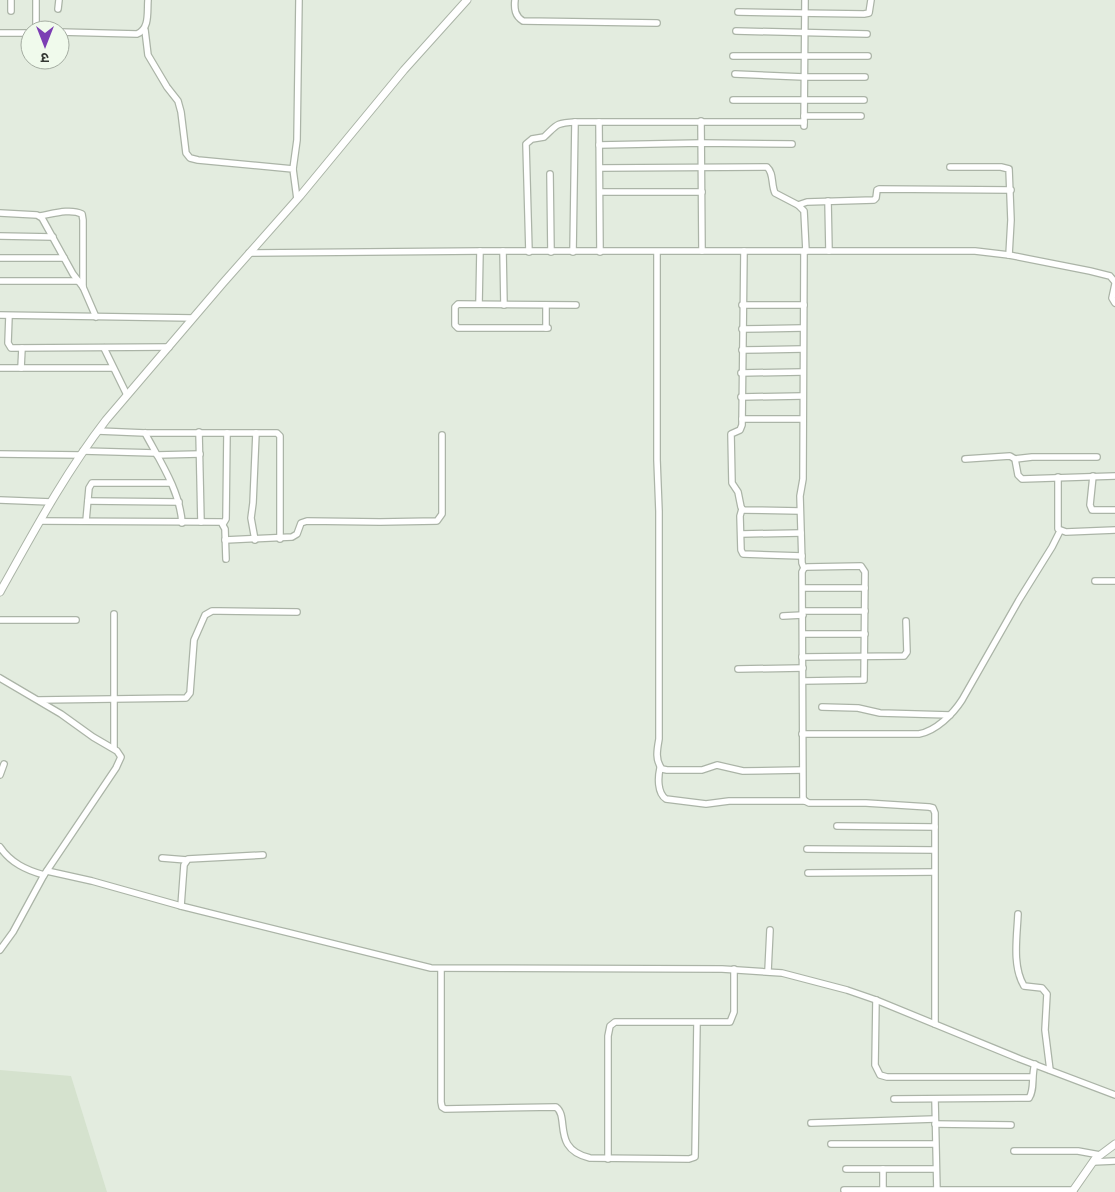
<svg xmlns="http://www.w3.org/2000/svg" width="1115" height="1192" font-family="Quicksand,'Noto Sans Devanagari',sans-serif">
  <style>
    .built { fill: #d5e2ce }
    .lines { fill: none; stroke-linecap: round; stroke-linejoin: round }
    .minor-casing { stroke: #abb4a7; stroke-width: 8 }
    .tertiary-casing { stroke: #abb4a7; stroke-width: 9 }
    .minor { stroke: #fff; stroke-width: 5.5 }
    .tertiary { stroke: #fff; stroke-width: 7 }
  </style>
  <rect width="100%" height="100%" fill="#e3ecdf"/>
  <path class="built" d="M 0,1070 L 71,1076 L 107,1192 L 0,1192 Z"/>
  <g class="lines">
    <g class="minor-casing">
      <g id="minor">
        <path d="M 11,0 L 11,11"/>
        <path d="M 36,0 L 36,30"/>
        <path d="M 515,0 C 514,9 515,16 523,21 L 657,23"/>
        <path d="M 58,9 L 59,0"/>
        <path d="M 738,12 L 864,14 L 869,13 L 871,0"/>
        <path d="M 145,30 L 148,55 L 167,87 L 178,101 L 181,112 L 186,153 L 190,158 L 198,160 L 293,169 L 297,199"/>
        <path d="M 736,31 L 867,34"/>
        <path d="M 60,32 L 137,34 C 150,29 147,12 148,0"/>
        <path d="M 0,33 L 30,33"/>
        <path d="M 733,56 L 868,56"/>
        <path d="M 735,74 L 804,77 L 865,77"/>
        <path d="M 733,100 L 864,100"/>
        <path d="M 804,116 L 861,116"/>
        <path d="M 701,121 L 702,251"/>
        <path d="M 599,122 L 600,252"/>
        <path d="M 804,126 L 805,0"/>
        <path d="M 599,145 L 701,143 L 792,144"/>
        <path d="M 950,167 L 1001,167 L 1009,169 L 1011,220 L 1009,255"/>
        <path d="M 600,168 L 767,167 C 774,173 771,185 775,193 L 798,205 L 804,211 L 806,251"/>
        <path d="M 293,169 L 297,140 L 299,0"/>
        <path d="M 550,174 L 551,252"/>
        <path d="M 600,192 L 702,192"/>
        <path d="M 828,201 L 829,251"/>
        <path d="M 798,205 L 807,202 L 874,200 L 876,198 L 877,190 L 879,189 L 1011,190"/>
        <path d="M 0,213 L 37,215 L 42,218 L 73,274 L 83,287 L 96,317"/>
        <path d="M 40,216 C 52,214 70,208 82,214 L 83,220 L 83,287"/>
        <path d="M 0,236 L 53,237"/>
        <path d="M 503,251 L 504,305"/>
        <path d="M 744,251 L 742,425 L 740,430 L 731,434 L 732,483 L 738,492 L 741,507 L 743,510 L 800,511"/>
        <path d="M 804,251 L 803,479 L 800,496 L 802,563 L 804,568"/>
        <path d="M 529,252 L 526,144 L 532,139 L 544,137 C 557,125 555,123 575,122 L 804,122"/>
        <path d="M 573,252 L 575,122"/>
        <path d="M 657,252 L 657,460 L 659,511 L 659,739 C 657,750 655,760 662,769 L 667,770 L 702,770 L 717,765 L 743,771 L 802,770"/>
        <path d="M 249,253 L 480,251 L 975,251 L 1009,255 L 1090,271 L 1110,276 L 1115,282"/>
        <path d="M 0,258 L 64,258"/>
        <path d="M 0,281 L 78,281"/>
        <path d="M 1115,284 L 1112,298 L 1115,303"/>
        <path d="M 479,304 L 480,251"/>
        <path d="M 742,305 L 804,305"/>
        <path d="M 0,315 L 193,318"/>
        <path d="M 9,316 L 8,343 L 11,348 L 169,347"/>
        <path d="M 546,328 L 546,305"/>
        <path d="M 548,328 L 458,328 L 455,325 L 455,307 L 458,304 L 576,305"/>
        <path d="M 742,329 L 803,328"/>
        <path d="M 104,348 L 127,395"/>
        <path d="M 742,350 L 803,349"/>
        <path d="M 0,368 L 113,368"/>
        <path d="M 21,368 L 22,348"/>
        <path d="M 741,373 L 802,372"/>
        <path d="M 741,397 L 802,396"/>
        <path d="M 742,419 L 803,419"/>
        <path d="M 98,431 L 145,433 L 277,433 L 280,436 L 280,539"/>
        <path d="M 199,432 L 201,522"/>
        <path d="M 145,433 C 160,461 180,491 182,523"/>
        <path d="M 83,451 L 155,453"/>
        <path d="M 0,454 L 80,455"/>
        <path d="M 157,455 L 200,454"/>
        <path d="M 965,459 L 1010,456 L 1015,459 L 1018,475 L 1022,479 L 1115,476"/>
        <path d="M 1015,459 L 1032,457 L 1097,457"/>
        <path d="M 1093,476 L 1090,505 L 1092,510 L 1115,510"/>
        <path d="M 1058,477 L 1058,529 L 1066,532 L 1115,530"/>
        <path d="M 0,500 L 51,502"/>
        <path d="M 88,501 L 179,502"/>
        <path d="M 742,509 L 740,516 L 741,550 L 743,554 L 802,556"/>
        <path d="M 40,521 L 221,522 L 225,529 L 226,559"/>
        <path d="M 86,521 L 89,488 L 92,483 L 170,483"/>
        <path d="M 223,524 L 226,519 L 227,433"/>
        <path d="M 741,534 L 801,533"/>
        <path d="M 225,540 L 292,537 L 297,534 L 301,523 L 307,521 L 380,522 L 437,521 L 442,514 L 442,435"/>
        <path d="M 255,540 L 251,518 L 253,503 L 256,433"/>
        <path d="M 1095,581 L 1115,581"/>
        <path d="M 803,588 L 865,588"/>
        <path d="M 803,611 L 865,611"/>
        <path d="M 783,616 L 803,615"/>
        <path d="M 0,620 L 76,620"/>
        <path d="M 803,634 L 865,634"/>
        <path d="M 802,657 L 904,656 L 907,652 L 906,621"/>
        <path d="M 738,669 L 803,668"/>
        <path d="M 0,678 L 61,714 L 93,737 L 117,751 L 121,757 L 116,768 L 44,875 L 13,932 L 0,950"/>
        <path d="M 803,681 L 864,680 L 865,572 L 861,566 L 807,567 L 804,568 L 802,572 L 803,798 L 805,801 L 809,803 L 866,803 L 929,807 L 933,808 L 935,813 L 935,1024"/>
        <path d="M 39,700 L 186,698 L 190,693 L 194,640 L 205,615 L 212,611 L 219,611 L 297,612"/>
        <path d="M 822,707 L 858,708 L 880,713 L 950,715"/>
        <path d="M 802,734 L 919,734 C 936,731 953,714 962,700 L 1019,600 L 1052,547 L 1060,531"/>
        <path d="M 114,748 L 114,614"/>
        <path d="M 660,768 C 658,777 657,793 666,799 L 706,804 L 729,801 L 805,801"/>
        <path d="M 0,775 L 4,764"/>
        <path d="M 837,826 L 935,827"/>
        <path d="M 0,847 C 11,863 26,870 44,875"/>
        <path d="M 807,849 L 934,850"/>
        <path d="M 162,858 L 187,860"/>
        <path d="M 47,871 L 92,881 L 181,906 L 431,968 L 722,969 L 782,973 L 847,990 L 876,1000 L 1020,1059 L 1115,1095"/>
        <path d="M 808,873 L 934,872"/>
        <path d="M 181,906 L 184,865 L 188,859 L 263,855"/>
        <path d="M 1018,914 C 1017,937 1012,966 1024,986 L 1042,988 L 1047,994 L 1045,1030 L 1050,1070"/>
        <path d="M 441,969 L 441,1102 L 442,1107 L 445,1109 L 556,1107 C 570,1117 551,1149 590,1158 L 689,1159 L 695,1157 L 697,1023"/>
        <path d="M 768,971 L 770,930"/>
        <path d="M 876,1000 L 875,1065 L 880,1075 L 887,1077 L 1032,1077"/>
        <path d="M 894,1099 L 1029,1098 C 1035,1090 1031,1075 1035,1064"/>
        <path d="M 935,1099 L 937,1192"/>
        <path d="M 811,1123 L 935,1119"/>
        <path d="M 935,1124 L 1011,1125"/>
        <path d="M 831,1144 L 935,1144"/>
        <path d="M 1014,1151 L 1078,1151 L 1100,1155"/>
        <path d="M 608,1159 L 608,1036 L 610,1026 L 615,1022 L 730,1022 L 734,1012 L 734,969"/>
        <path d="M 1093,1162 L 1115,1161"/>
        <path d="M 846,1169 L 935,1169"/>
        <path d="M 883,1169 L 883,1190"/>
        <path d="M 844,1190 L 1074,1190"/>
      </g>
    </g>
    <g class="tertiary-casing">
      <g id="tertiary">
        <path d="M 0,592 C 33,533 65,473 106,420 L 223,283 L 300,196 L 404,70 L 467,0"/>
        <path d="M 1072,1192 L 1095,1159 L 1115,1144"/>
      </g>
    </g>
    <use href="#minor" class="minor"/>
    <use href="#tertiary" class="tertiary"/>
  </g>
  <g transform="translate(45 45) rotate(180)"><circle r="24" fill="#f0faec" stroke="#a5ada2"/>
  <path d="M0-4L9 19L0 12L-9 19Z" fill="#7c3eb4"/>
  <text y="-8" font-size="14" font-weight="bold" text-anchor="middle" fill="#353934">उ</text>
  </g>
</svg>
